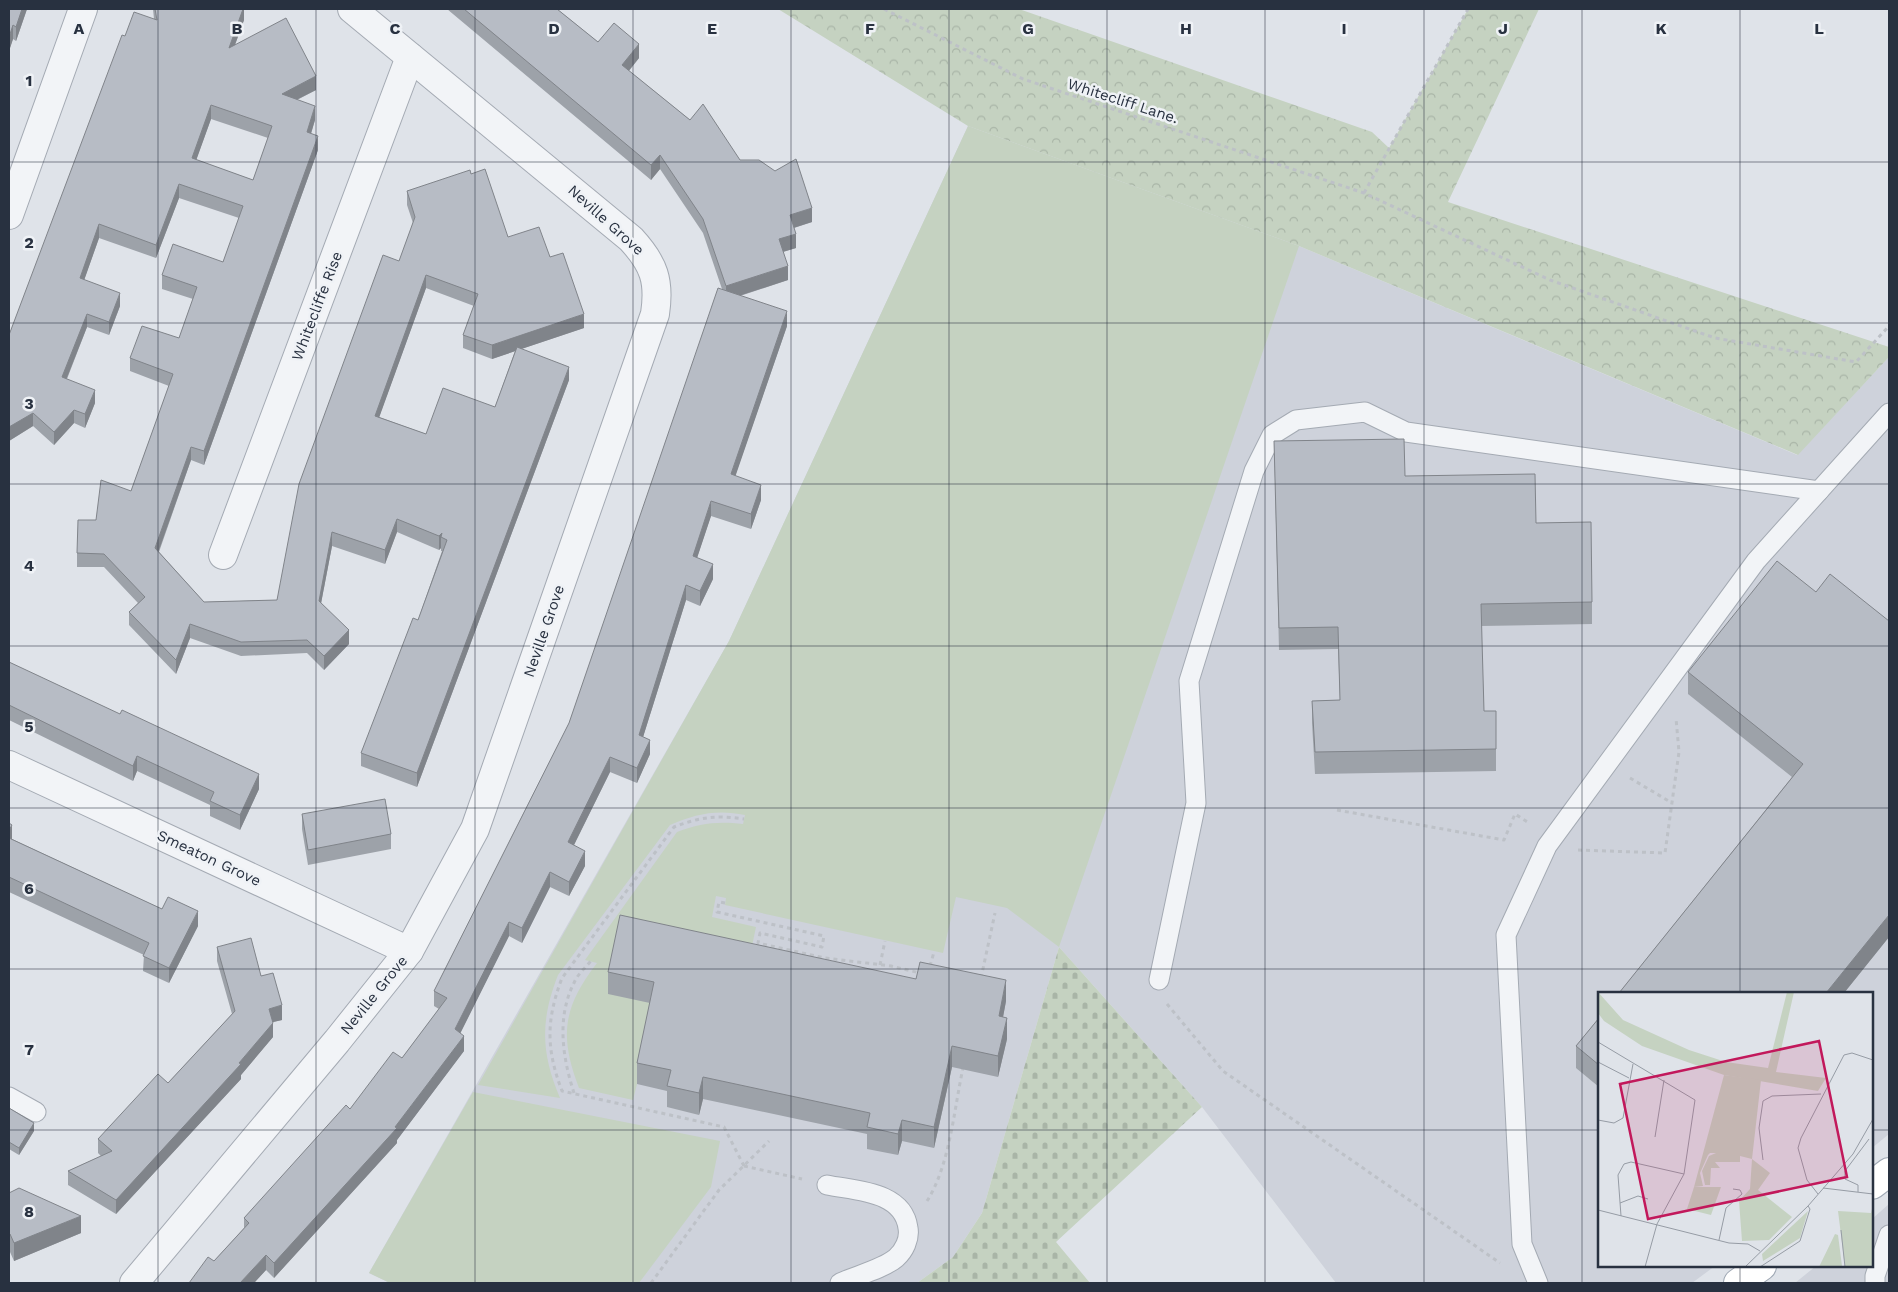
<svg xmlns="http://www.w3.org/2000/svg" width="1898" height="1292" font-family="'Work Sans',sans-serif">
  <style>
    .built { fill: #ced2db }
    .forest { fill: url(#forest-crowns) }
    .cemetery { fill: url(#cemetery-stones) }
    .green { fill: #c5d2c1 }
    .lines { fill: none; stroke-linecap: round; stroke-linejoin: round }
    .service-casing { stroke: #a4aab3; stroke-width: 21 }
    .minor-casing { stroke: #a4aab3; stroke-width: 30 }
    .primary-casing { stroke: #9fa8b4; stroke-width: 30 }
    .path { stroke: #bdc1c7; stroke-width: 3; stroke-dasharray: 4 4; stroke-linecap: butt }
    .service { stroke: #f2f4f7; stroke-width: 19 }
    .minor { stroke: #f2f4f7; stroke-width: 28 }
    .primary { stroke: #fff; stroke-width: 28 }
    .wall { fill: #9da2a9; fill-rule: evenodd }
    .shaded-wall { fill: #80848a }
    .building { fill: #b7bcc5; stroke: #80848a; fill-rule: evenodd }
    .grid { fill: none; stroke: #283140; stroke-width: 1; stroke-opacity: 0.55 }
    .labels { text-anchor: middle; stroke-width: 5; stroke-linejoin: round; paint-order: stroke }
    .street-label { font-size: 15px; fill: #283140; stroke: #eff2f6 }
    .inset-road { fill: none; stroke: #969ca5; stroke-width: 1 }
    .view { fill: #c2185b; fill-opacity: 0.15; stroke: #c2185b; stroke-width: 2.5 }
    .inset-edge { fill: none; stroke: #283140; stroke-width: 2.5 }
    .grid-label { font-size: 16px; text-anchor: middle; font-weight: bold; fill: #283140; stroke: #eff2f6; stroke-width: 5; stroke-linejoin: round; paint-order: stroke }
  </style>
  <defs>
    <pattern id="forest-crowns" width="20" height="18" patternUnits="userSpaceOnUse" patternTransform="scale(1.25)"><rect width="20" height="18" fill="#c5d2c1"/><path d="M2 6a3 3 0 1 1 6 0M12 15a3 3 0 1 1 6 0" fill="none" stroke="#a9b5a7"/></pattern>
    <pattern id="cemetery-stones" width="16" height="16" patternUnits="userSpaceOnUse" patternTransform="scale(1.25)"><rect width="16" height="16" fill="#c5d2c1"/><path d="M2 7V4a2 2 0 0 1 4 0v3zM10 15v-3a2 2 0 0 1 4 0v3z" fill="#a9b5a7"/></pattern>
  </defs>
  <rect width="100%" height="100%" fill="#dfe3e9"/>
  <g class="built">
    <path d="M 968,126 L 1299,246 L 1797,455 L 1889,357 L 1889,1134 L 1872,1148 L 1872,993 L 1599,993 L 1599,1266 L 1715,1266 L 1692,1283 L 1336,1283 L 1202,1107 L 1059,947 L 982,1213 L 953,1257 L 917,1283 L 390,1283 L 369,1273 L 729,641 Z"/>
    <path d="M 1889,1204 L 1889,1283 L 1795,1283 L 1816,1266 L 1872,1266 L 1872,1219 Z"/>
  </g>
  <path class="forest" d="M 778,9 L 1019,9 L 1372,132 L 1389,148 L 1468,9 L 1539,9 L 1448,202 L 1889,347 L 1889,357 L 1798,455 L 1299,246 L 968,126 Z"/>
  <path class="cemetery" d="M 1059,947 L 1202,1107 L 1056,1242 L 1090,1283 L 917,1283 L 953,1257 L 982,1213 Z"/>
  <g class="green">
    <path d="M 968,126 L 1299,246 L 1059,947 L 1007,908 L 956,897 L 943,953 L 725,905 L 726,898 L 716,896 L 712,917 L 756,927 L 748,965 L 637,1084 L 633,1100 L 579,1088 C 559,1036 563,1007 597,963 L 585,960 L 677,832 C 700,823 718,821 743,824 L 745,815 C 717,809 695,814 670,825 L 558,975 C 540,1021 541,1053 560,1098 L 478,1085 L 729,641 Z"/>
    <path d="M 473,1092 L 720,1141 L 711,1187 L 639,1283 L 390,1283 L 369,1273 Z"/>
  </g>
  <g class="lines">
    <g class="service-casing">
      <g id="service">
        <path d="M 1159,980 L 1196,803 L 1189,681 L 1254,471 L 1272,435 L 1296,420 L 1365,412 L 1406,432 L 1819,491"/>
        <path d="M 9,1097 L 36,1112"/>
        <path d="M 827,1185 C 856,1191 903,1191 908,1228 C 910,1239 904,1251 896,1258 C 883,1269 855,1276 840,1283"/>
        <path d="M 1538,1283 L 1522,1244 L 1506,935 L 1547,846 L 1756,561 L 1889,413"/>
        <path d="M 1875,1283 L 1875,1276 L 1889,1235"/>
      </g>
    </g>
    <g class="minor-casing">
      <g id="minor">
        <path d="M 9,215 L 83,9"/>
        <path d="M 223,555 L 410,57"/>
        <path d="M 9,765 L 409,951"/>
        <path d="M 134,1283 L 337,1041 L 409,951 L 475,829 L 655,314 C 660,281 654,264 631,239 L 352,9"/>
      </g>
    </g>
    <g class="primary-casing">
      <g id="primary">
        <path d="M 1872,1185 L 1889,1172"/>
        <path d="M 1738,1283 L 1762,1266"/>
      </g>
    </g>
    <g class="path">
      <path d="M 884,9 L 1023,79 L 1364,193 L 1550,280 L 1715,338 L 1856,362 L 1889,326"/>
      <path d="M 1364,193 L 1468,9"/>
      <path d="M 1630,778 L 1672,803"/>
      <path d="M 1337,810 L 1504,840 L 1515,814 L 1529,823"/>
      <path d="M 1578,850 L 1665,853 L 1679,752 L 1676,718"/>
      <path d="M 725,903 L 719,902 L 717,912 L 824,936 L 822,947 L 760,933 L 758,943 L 825,958 L 891,966 L 920,973"/>
      <path d="M 880,965 L 885,941"/>
      <path d="M 930,966 L 934,952"/>
      <path d="M 981,978 L 995,913"/>
      <path d="M 1167,1004 L 1223,1071 L 1500,1263"/>
      <path d="M 574,1093 C 563,1059 556,1018 574,983 C 577,975 585,968 591,961"/>
      <path d="M 744,1166 L 724,1127 L 562,1091 C 546,1049 546,1020 562,978 L 674,827 C 700,817 716,815 744,819"/>
      <path d="M 744,1166 L 802,1179"/>
      <path d="M 927,1201 C 950,1165 954,1109 963,1068"/>
      <path d="M 651,1283 L 719,1190 L 769,1141"/>
    </g>
    <use href="#service" class="service"/>
    <use href="#minor" class="minor"/>
    <use href="#primary" class="primary"/>
  </g>
  <g class="wall">
    <path d="M 9,9 L 27,9 L 16,41 L 13,39 L 9,51 Z"/>
    <path d="M 153,9 L 244,9 L 244,20 L 235,45 L 316,90 L 297,100 L 315,120 L 311,134 L 318,150 L 204,465 L 191,460 L 159,552 L 204,602 L 277,600 L 413,223 L 407,205 L 407,191 L 471,174 L 508,237 L 550,257 L 584,328 L 521,349 L 569,380 L 417,787 L 361,766 L 361,753 L 418,620 L 442,551 L 441,551 L 441,548 L 439,550 L 397,532 L 385,564 L 332,546 L 321,603 L 349,644 L 324,670 L 307,653 L 241,656 L 190,638 L 176,674 L 129,625 L 129,612 L 138,603 L 104,567 L 77,567 L 77,553 L 96,520 L 131,491 L 169,386 L 130,371 L 130,358 L 179,338 L 193,299 L 162,289 L 162,275 L 223,262 L 239,218 L 179,198 L 156,258 L 99,238 L 84,280 L 120,306 L 109,335 L 87,327 L 67,379 L 95,403 L 85,428 L 74,423 L 54,445 L 33,426 L 9,441 L 9,335 L 125,36 L 154,19 ZM 211,119 L 268,138 L 253,180 L 196,160 ZM 426,288 L 474,306 L 463,335 L 463,348 L 492,359 L 515,351 L 495,407 L 426,434 L 379,417 Z"/>
    <path d="M 447,9 L 557,9 L 598,42 L 639,58 L 629,71 L 740,160 L 812,222 L 794,228 L 796,248 L 783,252 L 788,280 L 740,296 L 787,326 L 735,476 L 761,500 L 751,529 L 711,516 L 697,558 L 713,579 L 700,606 L 686,600 L 643,737 L 650,754 L 637,783 L 610,772 L 574,845 L 585,866 L 569,896 L 550,887 L 522,943 L 509,936 L 460,1033 L 464,1051 L 397,1140 L 397,1143 L 274,1278 L 266,1270 L 254,1283 L 189,1283 L 214,1261 L 244,1228 L 244,1218 L 350,1109 L 402,1058 L 439,1009 L 434,1006 L 434,991 L 569,723 L 722,289 L 703,233 L 660,169 L 651,180 Z"/>
    <path d="M 1274,441 L 1405,476 L 1536,523 L 1592,602 L 1592,624 L 1481,626 L 1484,711 L 1496,711 L 1496,771 L 1315,774 L 1312,723 L 1312,701 L 1340,700 L 1338,649 L 1279,650 Z"/>
    <path d="M 1816,592 L 1889,937 L 1844,993 L 1619,993 L 1792,777 L 1688,694 L 1688,672 Z"/>
    <path d="M 9,662 L 259,789 L 240,830 L 210,816 L 210,805 L 137,771 L 133,781 L 9,720 Z"/>
    <path d="M 302,814 L 391,834 L 391,849 L 308,865 L 302,829 Z"/>
    <path d="M 9,823 L 12,839 L 198,926 L 169,983 L 143,971 L 144,955 L 9,892 Z"/>
    <path d="M 217,947 L 261,976 L 282,1020 L 273,1022 L 273,1037 L 241,1075 L 241,1079 L 116,1214 L 68,1185 L 68,1171 L 101,1156 L 98,1153 L 98,1139 L 168,1083 L 232,1014 L 217,961 Z"/>
    <path d="M 608,972 L 1006,1001 L 1003,1017 L 1007,1039 L 998,1077 L 952,1067 L 934,1148 L 902,1141 L 898,1155 L 867,1149 L 867,1134 L 703,1099 L 699,1115 L 667,1107 L 667,1091 L 637,1084 L 637,1063 L 650,1003 L 608,994 Z"/>
    <path d="M 1599,1018 L 1599,1087 L 1576,1068 L 1576,1046 Z"/>
    <path d="M 9,1108 L 34,1131 L 19,1155 L 9,1149 Z"/>
    <path d="M 9,1193 L 81,1233 L 14,1261 L 10,1252 L 9,1251 Z"/>
  </g>
  <g class="shaded-wall">
    <path d="M 22,9 L 27,9 L 16,41 L 16,27 Z"/>
    <path d="M 243,9 L 244,9 L 244,20 L 229,61 L 229,48 Z"/>
    <path d="M 13,25 L 13,39 L 9,51 L 9,37 Z"/>
    <path d="M 639,44 L 639,58 L 622,79 L 622,65 Z"/>
    <path d="M 316,76 L 316,90 L 282,107 L 282,94 Z"/>
    <path d="M 211,105 L 211,119 L 192,172 L 192,158 Z"/>
    <path d="M 315,106 L 315,120 L 307,146 L 307,132 Z"/>
    <path d="M 318,136 L 318,150 L 204,465 L 204,451 Z"/>
    <path d="M 660,155 L 660,169 L 651,180 L 651,165 Z"/>
    <path d="M 179,184 L 179,198 L 156,258 L 156,245 Z"/>
    <path d="M 812,208 L 812,222 L 790,229 L 790,215 Z"/>
    <path d="M 99,224 L 99,238 L 80,292 L 80,278 Z"/>
    <path d="M 796,234 L 796,248 L 779,253 L 779,239 Z"/>
    <path d="M 788,266 L 788,280 L 726,300 L 726,286 Z"/>
    <path d="M 426,275 L 426,288 L 375,429 L 375,416 Z"/>
    <path d="M 120,293 L 120,306 L 109,335 L 109,322 Z"/>
    <path d="M 787,311 L 787,326 L 731,489 L 731,474 Z"/>
    <path d="M 87,314 L 87,327 L 62,390 L 62,377 Z"/>
    <path d="M 584,314 L 584,328 L 492,359 L 492,345 Z"/>
    <path d="M 569,367 L 569,380 L 417,787 L 417,773 Z"/>
    <path d="M 95,390 L 95,403 L 85,428 L 85,414 Z"/>
    <path d="M 74,410 L 74,423 L 54,445 L 54,432 Z"/>
    <path d="M 33,413 L 33,426 L 9,441 L 9,427 Z"/>
    <path d="M 191,447 L 191,460 L 155,561 L 155,548 Z"/>
    <path d="M 761,485 L 761,500 L 751,529 L 751,514 Z"/>
    <path d="M 711,501 L 711,516 L 693,570 L 693,556 Z"/>
    <path d="M 397,519 L 397,532 L 385,564 L 385,550 Z"/>
    <path d="M 332,532 L 332,546 L 319,614 L 319,601 Z"/>
    <path d="M 442,533 L 441,537 L 441,548 L 439,550 L 439,536 Z"/>
    <path d="M 713,564 L 713,579 L 700,606 L 700,591 Z"/>
    <path d="M 686,585 L 686,600 L 639,750 L 639,735 Z"/>
    <path d="M 190,624 L 190,638 L 176,674 L 176,660 Z"/>
    <path d="M 349,630 L 349,644 L 324,670 L 324,656 Z"/>
    <path d="M 650,740 L 650,754 L 637,783 L 637,768 Z"/>
    <path d="M 137,756 L 137,771 L 133,781 L 133,766 Z"/>
    <path d="M 610,757 L 610,772 L 568,857 L 568,842 Z"/>
    <path d="M 259,774 L 259,789 L 240,830 L 240,815 Z"/>
    <path d="M 12,825 L 12,840 L 9,845 L 9,830 Z"/>
    <path d="M 585,851 L 585,866 L 569,896 L 569,882 Z"/>
    <path d="M 550,872 L 550,887 L 522,943 L 522,928 Z"/>
    <path d="M 198,911 L 198,926 L 169,983 L 169,968 Z"/>
    <path d="M 1889,915 L 1889,937 L 1844,993 L 1826,993 Z"/>
    <path d="M 509,922 L 509,936 L 455,1044 L 455,1029 Z"/>
    <path d="M 1006,980 L 1006,1001 L 999,1038 L 999,1016 Z"/>
    <path d="M 282,1005 L 282,1020 L 269,1023 L 269,1009 Z"/>
    <path d="M 1007,1018 L 1007,1039 L 998,1077 L 998,1056 Z"/>
    <path d="M 273,1023 L 273,1037 L 241,1075 L 241,1079 L 116,1214 L 116,1200 L 239,1063 Z"/>
    <path d="M 464,1036 L 464,1051 L 397,1140 L 397,1143 L 274,1278 L 274,1263 L 395,1127 Z"/>
    <path d="M 952,1046 L 952,1067 L 934,1148 L 934,1127 Z"/>
    <path d="M 703,1077 L 703,1099 L 699,1115 L 699,1093 Z"/>
    <path d="M 902,1120 L 902,1141 L 898,1155 L 898,1134 Z"/>
    <path d="M 34,1123 L 34,1131 L 19,1155 L 19,1148 Z"/>
    <path d="M 81,1216 L 81,1233 L 14,1261 L 14,1243 Z"/>
    <path d="M 266,1255 L 266,1270 L 254,1283 L 240,1283 Z"/>
  </g>
  <g class="building">
    <path d="M 9,9 L 22,9 L 16,27 L 13,25 L 9,37 Z"/>
    <path d="M 155,9 L 243,9 L 229,48 L 286,18 L 316,76 L 282,94 L 315,106 L 307,132 L 318,136 L 204,451 L 191,447 L 155,548 L 204,602 L 277,600 L 299,484 L 383,255 L 399,261 L 415,217 L 407,191 L 470,170 L 471,174 L 485,169 L 508,237 L 539,227 L 550,257 L 563,253 L 584,314 L 492,345 L 463,335 L 478,294 L 426,275 L 375,416 L 426,434 L 443,388 L 495,407 L 517,347 L 569,367 L 417,773 L 361,753 L 413,618 L 418,620 L 447,540 L 441,537 L 442,533 L 439,536 L 397,519 L 385,550 L 332,532 L 319,601 L 349,630 L 324,656 L 307,640 L 241,642 L 190,624 L 176,660 L 129,612 L 145,597 L 104,554 L 77,553 L 78,520 L 96,520 L 101,480 L 131,491 L 173,374 L 130,358 L 142,326 L 179,338 L 197,287 L 162,275 L 173,244 L 223,262 L 243,206 L 179,184 L 156,245 L 99,224 L 80,278 L 120,293 L 109,322 L 87,314 L 62,377 L 95,390 L 85,414 L 74,410 L 54,432 L 33,413 L 9,427 L 9,335 L 122,35 L 125,36 L 134,12 L 157,20 ZM 211,105 L 272,126 L 253,180 L 192,158 Z"/>
    <path d="M 464,9 L 557,9 L 598,42 L 614,23 L 639,44 L 622,65 L 690,120 L 703,104 L 740,160 L 759,160 L 775,171 L 796,159 L 812,208 L 790,215 L 796,234 L 779,239 L 788,266 L 726,286 L 703,219 L 660,155 L 651,165 Z"/>
    <path d="M 718,288 L 787,311 L 731,474 L 761,485 L 751,514 L 711,501 L 693,556 L 713,564 L 700,591 L 686,585 L 639,735 L 650,740 L 637,768 L 610,757 L 568,842 L 585,851 L 569,882 L 550,872 L 522,928 L 509,922 L 455,1029 L 464,1036 L 395,1127 L 397,1128 L 274,1263 L 266,1255 L 240,1283 L 189,1283 L 208,1257 L 214,1261 L 249,1223 L 244,1218 L 346,1105 L 350,1109 L 393,1052 L 402,1058 L 447,998 L 434,991 L 569,723 Z"/>
    <path d="M 1404,439 L 1405,476 L 1535,474 L 1536,523 L 1591,522 L 1592,602 L 1481,604 L 1484,711 L 1496,711 L 1496,749 L 1315,752 L 1312,701 L 1340,700 L 1338,627 L 1279,628 L 1274,441 Z"/>
    <path d="M 1777,561 L 1816,592 L 1830,574 L 1889,621 L 1889,915 L 1826,993 L 1619,993 L 1803,764 L 1688,672 Z"/>
    <path d="M 9,662 L 120,714 L 122,710 L 259,774 L 240,815 L 210,801 L 214,792 L 137,756 L 133,766 L 9,705 Z"/>
    <path d="M 385,799 L 391,834 L 308,850 L 302,814 Z"/>
    <path d="M 9,823 L 12,825 L 9,830 Z"/>
    <path d="M 9,838 L 162,909 L 168,897 L 198,911 L 169,968 L 143,956 L 149,943 L 9,877 Z"/>
    <path d="M 620,915 L 916,979 L 920,962 L 1006,980 L 999,1016 L 1007,1018 L 998,1056 L 952,1046 L 934,1127 L 902,1120 L 898,1134 L 867,1127 L 870,1113 L 703,1077 L 699,1093 L 667,1086 L 671,1070 L 637,1063 L 654,982 L 608,972 Z"/>
    <path d="M 251,938 L 261,976 L 273,973 L 282,1005 L 269,1009 L 273,1023 L 239,1063 L 241,1064 L 116,1200 L 68,1171 L 112,1151 L 98,1139 L 158,1074 L 168,1083 L 235,1011 L 217,947 Z"/>
    <path d="M 1599,1018 L 1599,1065 L 1576,1046 Z"/>
    <path d="M 9,1108 L 34,1123 L 19,1148 L 9,1142 Z"/>
    <path d="M 19,1188 L 81,1216 L 14,1243 L 10,1234 L 9,1233 L 9,1193 Z"/>
  </g>
  <path class="grid" d="M 158,9 L 158,1283M 316,9 L 316,1283M 475,9 L 475,1283M 633,9 L 633,1283M 791,9 L 791,1283M 949,9 L 949,1283M 1107,9 L 1107,1283M 1265,9 L 1265,1283M 1424,9 L 1424,1283M 1582,9 L 1582,1283M 1740,9 L 1740,993M 9,162 L 1889,162M 9,323 L 1889,323M 9,484 L 1889,484M 9,646 L 1889,646M 9,808 L 1889,808M 9,969 L 1889,969M 9,1130 L 1599,1130M 1872,1130 L 1889,1130M 1740,1266 L 1740,1283"/>
  <g class="labels">
    <g class="street-label">
      <text transform="translate(1123 101) rotate(18)" y="5">Whitecliff Lane.</text>
      <text transform="translate(606 220) rotate(42)" y="5">Neville Grove</text>
      <text transform="translate(317 306) rotate(-69)" y="5">Whitecliffe Rise</text>
      <text transform="translate(544 631) rotate(-71)" y="5">Neville Grove</text>
      <text transform="translate(209 858) rotate(25)" y="5">Smeaton Grove</text>
      <text transform="translate(374 995) rotate(-51)" y="5">Neville Grove</text>
    </g>
  </g>
  <g transform="translate(1598 992)">
    <rect width="275" height="275" fill="#dfe3e9"/>
    <path d="M 275,213 L 275,275 L 247,275 L 240,219 L 273,221 ZM 210,219 L 202,246 L 165,269 L 164,262 Z" fill="#c5d2c1"/>
    <path d="M 0,0 L 25,28 L 91,58 L 128,70 L 170,76 L 189,0 L 196,0 L 178,80 L 228,86 L 220,99 L 126,83 L 44,54 L 6,29 L 0,21 Z" fill="#c5d2c1"/>
    <path d="M 154,167 L 172,181 L 160,198 L 194,225 L 171,248 L 144,249 L 141,209 L 152,197 Z" fill="#c5d2c1"/>
    <path d="M 126,83 L 163,88 L 154,167 L 142,164 L 142,170 L 117,170 L 122,176 L 113,176 L 112,193 L 107,193 L 104,179 L 111,164 L 118,161 L 112,161 L 110,163 L 102,181 L 105,194 L 96,195 ZM 96,195 L 123,195 L 113,223 L 89,217 ZM 237,242 L 240,243 L 244,274 L 221,275 Z" fill="#c5d2c1"/>
    <path class="inset-road" d="M 0,50 L 97,108 L 86,182 L 59,232 L 47,275M 0,70 L 31,86M 0,128 L 16,131 L 25,126 L 35,72M 57,145 L 66,88M 165,168 L 161,136 L 165,109 L 174,104 L 223,102M 225,196 L 275,202M 260,200 L 260,193 L 247,187 L 247,179 L 271,147M 220,202 L 209,188 L 200,156 L 203,146 L 246,63 L 254,61 L 275,68M 22,211 L 40,204 L 50,207M 0,218 L 131,251 L 150,252 L 162,259M 23,224 L 20,183 L 26,172 L 33,170 L 86,182M 243,238 L 247,275M 121,248 L 128,216 L 144,202 L 142,198 L 135,197M 147,275 L 210,214 L 255,162 L 275,127M 162,275 L 202,249 L 212,217 L 210,214"/>
    <path class="view" d="M 221,49 L 249,185 L 50,227 L 22,92 Z"/>
    <rect width="275" height="275" class="inset-edge"/>
  </g>
  <g class="grid-label">
    <text x="79" y="34">A</text>
    <text x="237" y="34">B</text>
    <text x="395" y="34">C</text>
    <text x="554" y="34">D</text>
    <text x="712" y="34">E</text>
    <text x="870" y="34">F</text>
    <text x="1028" y="34">G</text>
    <text x="1186" y="34">H</text>
    <text x="1344" y="34">I</text>
    <text x="1503" y="34">J</text>
    <text x="1661" y="34">K</text>
    <text x="1819" y="34">L</text>
    <text x="29" y="86">1</text>
    <text x="29" y="248">2</text>
    <text x="29" y="409">3</text>
    <text x="29" y="571">4</text>
    <text x="29" y="732">5</text>
    <text x="29" y="894">6</text>
    <text x="29" y="1055">7</text>
    <text x="29" y="1217">8</text>
  </g>
  <rect width="1898" height="1292" fill="none" stroke="#283140" stroke-width="20"/>
</svg>
